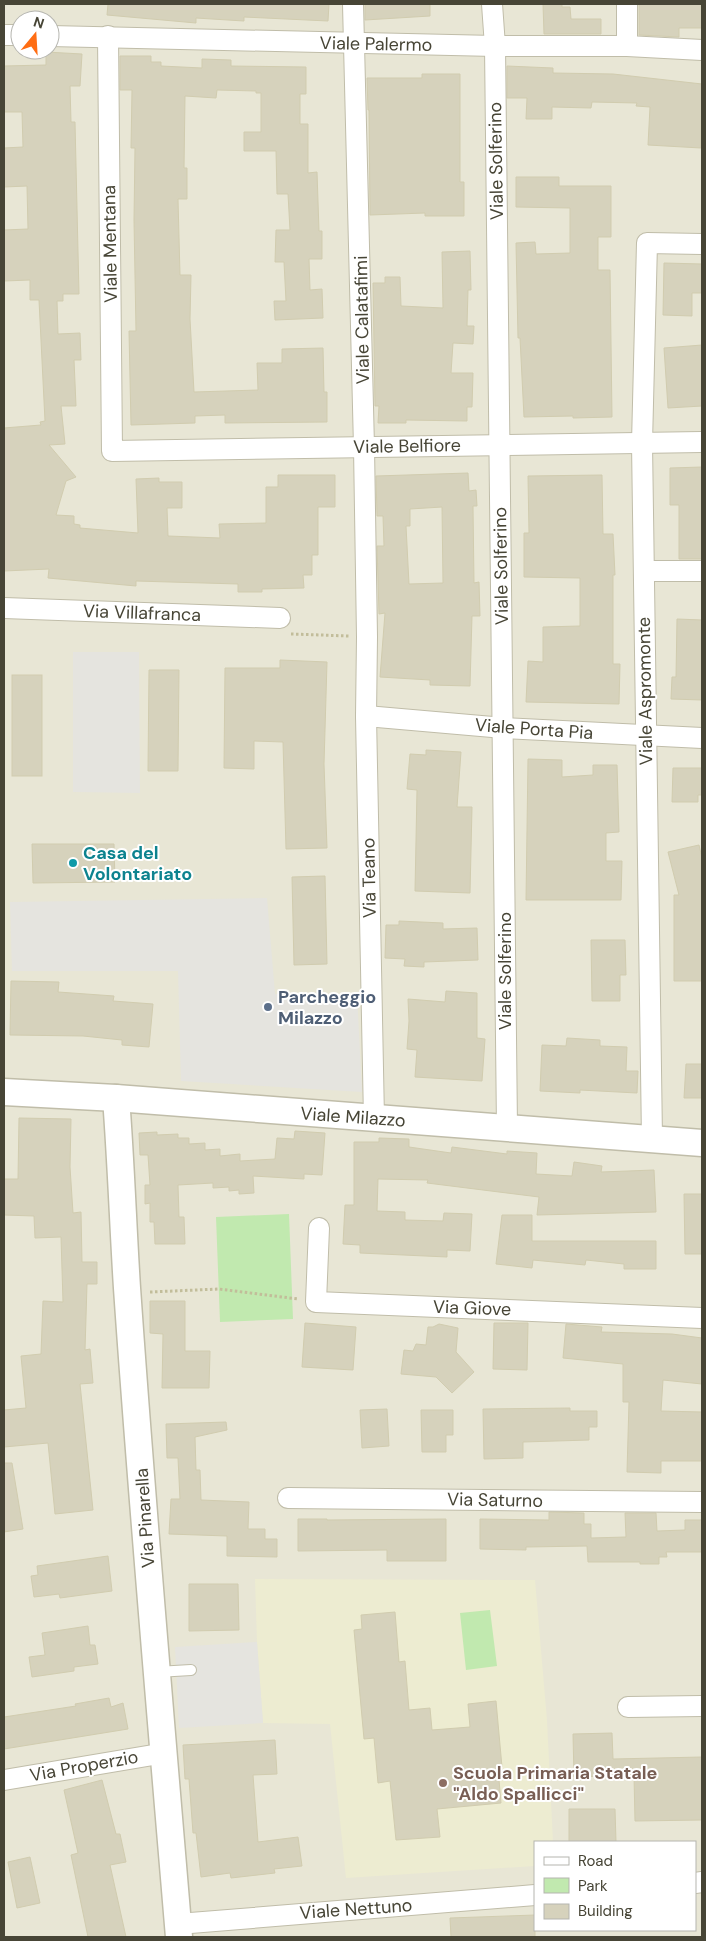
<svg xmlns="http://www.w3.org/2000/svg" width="706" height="1941" font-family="'DM Sans',sans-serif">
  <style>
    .residential { fill: #e8e6d5; fill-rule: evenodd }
    .education { fill: #edecd1 }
    .green { fill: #c1e9af }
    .parking { fill: #e5e4df }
    .building { fill: #d6d2bc; stroke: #d1ccaf; fill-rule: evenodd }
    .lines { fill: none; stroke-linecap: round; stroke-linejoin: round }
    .service-casing { stroke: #c0bda9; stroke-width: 12 }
    .minor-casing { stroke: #c0bda9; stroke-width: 22 }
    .tertiary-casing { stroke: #c0bda9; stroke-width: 29 }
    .path { stroke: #c2bd9a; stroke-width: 3; stroke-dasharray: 2.5 2.5; stroke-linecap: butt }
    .service { stroke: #fff; stroke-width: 10 }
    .minor { stroke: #fff; stroke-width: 20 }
    .tertiary { stroke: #fff; stroke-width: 26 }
    .culture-dot { fill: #0f9aa8; stroke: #fff; stroke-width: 2 }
    .service-dot { fill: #5c6f8a; stroke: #fff; stroke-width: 2 }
    .education-dot { fill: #8d6e63; stroke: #fff; stroke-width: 2 }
    .labels { text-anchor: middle; stroke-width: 4; stroke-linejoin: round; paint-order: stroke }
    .street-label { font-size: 18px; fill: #474536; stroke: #fff }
    .culture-label { font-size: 18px; font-weight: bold; fill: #0d838f; stroke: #fff; text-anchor: start }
    .service-label { font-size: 18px; font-weight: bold; fill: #4e5e75; stroke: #fff; text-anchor: start }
    .education-label { font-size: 18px; font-weight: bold; fill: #785e54; stroke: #fff; text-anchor: start }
  </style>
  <rect width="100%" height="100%" fill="#f4f3e7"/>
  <path class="residential" d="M 4,4 L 702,4 L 702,1937 L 4,1937 ZM 20,20 L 50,20 L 50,50 L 20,50 ZM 535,1842 L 695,1842 L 695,1930 L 535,1930 Z"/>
  <path class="education" d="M 255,1579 L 535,1580 L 547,1720 L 553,1842 L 535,1842 L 535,1866 L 346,1878 L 330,1724 L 263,1723 L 257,1642 Z"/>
  <g class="green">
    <path d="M 289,1214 L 293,1319 L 220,1322 L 216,1217 Z"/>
    <path d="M 490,1610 L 497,1666 L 466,1670 L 460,1613 Z"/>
  </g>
  <g class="parking">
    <path d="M 73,652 L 139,652 L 140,793 L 73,792 Z"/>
    <path d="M 267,898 L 275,994 L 357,994 L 362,1092 L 181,1081 L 178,971 L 12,971 L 10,902 Z"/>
    <path d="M 257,1642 L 263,1723 L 179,1728 L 175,1647 Z"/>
  </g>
  <g class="building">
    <path d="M 108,4 L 329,4 L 328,21 L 244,17 L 244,21 L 196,18 L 196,23 L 107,15 Z"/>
    <path d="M 365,4 L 430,4 L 430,16 L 365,20 Z"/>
    <path d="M 543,4 L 562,4 L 562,7 L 570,7 L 571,19 L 601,19 L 601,34 L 544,34 Z"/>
    <path d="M 639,4 L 702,4 L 702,28 L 679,28 L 679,37 L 639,35 Z"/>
    <path d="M 46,52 L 82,54 L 80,86 L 70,86 L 71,122 L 75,122 L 79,294 L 63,294 L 63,301 L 57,301 L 58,334 L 80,333 L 81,360 L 74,360 L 76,406 L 61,406 L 65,444 L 49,445 L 76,477 L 66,481 L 56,515 L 74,516 L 74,524 L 80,525 L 80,528 L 138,533 L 136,479 L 159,478 L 159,482 L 182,482 L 182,508 L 167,508 L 168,536 L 220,538 L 219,524 L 266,523 L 266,487 L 278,487 L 278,475 L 335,475 L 335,507 L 318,507 L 318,555 L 312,555 L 312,575 L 303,575 L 304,588 L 262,589 L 262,592 L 238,592 L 238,584 L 136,581 L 136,586 L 48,578 L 49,569 L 4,571 L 4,428 L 41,425 L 40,422 L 45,421 L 39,300 L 30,300 L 30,280 L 4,281 L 4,230 L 28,229 L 27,186 L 4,187 L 4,148 L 23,147 L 22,112 L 4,112 L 4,66 L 46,65 Z"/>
    <path d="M 120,56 L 151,56 L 151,62 L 161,62 L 161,66 L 202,68 L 202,59 L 231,60 L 231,66 L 306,67 L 306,94 L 300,94 L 300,124 L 308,124 L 308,173 L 317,172 L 319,231 L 322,231 L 322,259 L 309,259 L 310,290 L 322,289 L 323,318 L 275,320 L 274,301 L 286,301 L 284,262 L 275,262 L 276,230 L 290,230 L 288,194 L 277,194 L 276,151 L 244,151 L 244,132 L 261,132 L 261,93 L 256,93 L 256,91 L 217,90 L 216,98 L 185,96 L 184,168 L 187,168 L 187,199 L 178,199 L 180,275 L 191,275 L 190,319 L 194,392 L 258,390 L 257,363 L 282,363 L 282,349 L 323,348 L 324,392 L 327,392 L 327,422 L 225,423 L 225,415 L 195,416 L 195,423 L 131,425 L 129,331 L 136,331 L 134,220 L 135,148 L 131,148 L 132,90 L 120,90 Z"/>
    <path d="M 507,66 L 553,68 L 553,73 L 613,74 L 702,84 L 701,148 L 648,145 L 650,107 L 636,106 L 637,103 L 592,102 L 591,108 L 552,107 L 552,119 L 526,119 L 527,98 L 507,98 Z"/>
    <path d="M 422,74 L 460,74 L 460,182 L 464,182 L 464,216 L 425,216 L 425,213 L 370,215 L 369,110 L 368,110 L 367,78 L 422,78 Z"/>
    <path d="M 516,177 L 559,177 L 559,186 L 611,186 L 611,237 L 598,237 L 598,270 L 610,270 L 612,417 L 573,418 L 573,416 L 524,417 L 520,338 L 518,338 L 516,243 L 535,242 L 536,254 L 570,253 L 570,208 L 516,207 Z"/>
    <path d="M 470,251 L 471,290 L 468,290 L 467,326 L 474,326 L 473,344 L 453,343 L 451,373 L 473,373 L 472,407 L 467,407 L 467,421 L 406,420 L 406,423 L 378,423 L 379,406 L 375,406 L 373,283 L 385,283 L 385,277 L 400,277 L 401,306 L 443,308 L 442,252 Z"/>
    <path d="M 664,263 L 702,264 L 702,293 L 692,293 L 692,316 L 663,315 Z"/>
    <path d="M 702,345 L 702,406 L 668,408 L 664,348 Z"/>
    <path d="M 702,467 L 702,559 L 679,559 L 679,505 L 670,505 L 670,468 Z"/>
    <path d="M 468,473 L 469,491 L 476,490 L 477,506 L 473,506 L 474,583 L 479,582 L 480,616 L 472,616 L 470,686 L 430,685 L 430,680 L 380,677 L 385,613 L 379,614 L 377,546 L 384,546 L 383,516 L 377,516 L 376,476 ZM 442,507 L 443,583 L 409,584 L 406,526 L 410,526 L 410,509 Z"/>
    <path d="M 602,475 L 603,534 L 613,534 L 615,575 L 613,575 L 613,664 L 620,664 L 619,704 L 526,702 L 528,661 L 543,662 L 543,627 L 580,626 L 580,578 L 524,577 L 524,533 L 529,533 L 528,476 Z"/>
    <path d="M 677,619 L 702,620 L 702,700 L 671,699 L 672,677 L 676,677 Z"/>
    <path d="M 280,660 L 327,662 L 324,764 L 327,848 L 286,849 L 283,742 L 254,741 L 254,769 L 224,768 L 225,668 L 280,668 Z"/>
    <path d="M 149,670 L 179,670 L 178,771 L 148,771 Z"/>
    <rect x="12" y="675" width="30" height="101"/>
    <path d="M 426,750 L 461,752 L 457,807 L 472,807 L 470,893 L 415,891 L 417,790 L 407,789 L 410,754 L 426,755 Z"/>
    <path d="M 528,759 L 562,760 L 562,777 L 593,775 L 593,765 L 617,765 L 619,832 L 606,833 L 606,861 L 622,861 L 621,900 L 526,900 Z"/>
    <path d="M 673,768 L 702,768 L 702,795 L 698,795 L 698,802 L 672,802 Z"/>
    <path d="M 32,844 L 114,844 L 115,882 L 33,883 Z"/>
    <path d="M 699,845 L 702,858 L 702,981 L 674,981 L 674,895 L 679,895 L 668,852 Z"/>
    <path d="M 325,876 L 327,964 L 294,965 L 292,877 Z"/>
    <path d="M 399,921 L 443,923 L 443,929 L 477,928 L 478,960 L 424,962 L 424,967 L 404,966 L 405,959 L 385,958 L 386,925 L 399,925 Z"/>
    <path d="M 591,940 L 625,940 L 626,975 L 620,975 L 620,1001 L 592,1001 Z"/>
    <path d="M 11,981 L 59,982 L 58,992 L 114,996 L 113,1001 L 153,1004 L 149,1047 L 122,1045 L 122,1040 L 83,1036 L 10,1035 Z"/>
    <path d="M 446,991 L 477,993 L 477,1038 L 485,1039 L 482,1081 L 415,1077 L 417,1050 L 407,1049 L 409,1021 L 408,999 L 445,1002 Z"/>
    <path d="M 567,1038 L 600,1040 L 600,1046 L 627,1047 L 626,1071 L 638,1071 L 637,1093 L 580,1090 L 580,1093 L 540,1091 L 542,1045 L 566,1046 Z"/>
    <path d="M 686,1064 L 702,1064 L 702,1098 L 684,1098 Z"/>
    <path d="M 19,1118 L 71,1119 L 70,1167 L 73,1213 L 81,1212 L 82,1262 L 97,1262 L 97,1284 L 87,1284 L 85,1350 L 90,1349 L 93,1383 L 80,1384 L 93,1510 L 55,1514 L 48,1443 L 4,1447 L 4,1410 L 26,1408 L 21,1356 L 41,1354 L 43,1301 L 63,1302 L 61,1237 L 35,1238 L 34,1216 L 4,1215 L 4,1179 L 18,1179 Z"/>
    <path d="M 295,1131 L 325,1133 L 322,1175 L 304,1174 L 304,1179 L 253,1176 L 254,1193 L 239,1194 L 239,1190 L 229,1191 L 229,1187 L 213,1188 L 213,1183 L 178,1185 L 179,1217 L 184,1217 L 185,1244 L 155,1244 L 154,1222 L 150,1222 L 150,1203 L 145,1204 L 145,1185 L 150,1185 L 148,1155 L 140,1155 L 139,1133 L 157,1132 L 157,1135 L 178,1134 L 178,1138 L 189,1138 L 189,1144 L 205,1143 L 205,1150 L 220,1149 L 220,1156 L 240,1154 L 240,1161 L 275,1159 L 277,1138 L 294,1139 Z"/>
    <path d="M 379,1138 L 409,1139 L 409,1147 L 451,1153 L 452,1147 L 507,1154 L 507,1151 L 537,1153 L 536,1174 L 572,1176 L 574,1162 L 602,1166 L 601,1172 L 654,1170 L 656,1212 L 537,1215 L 539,1197 L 427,1183 L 428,1180 L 378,1179 L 377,1211 L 405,1212 L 405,1220 L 443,1221 L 444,1213 L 472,1214 L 470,1251 L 447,1250 L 447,1257 L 360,1253 L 360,1245 L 343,1244 L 345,1205 L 354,1205 L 354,1142 L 379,1142 Z"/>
    <path d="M 684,1194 L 702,1194 L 702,1254 L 685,1254 Z"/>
    <path d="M 502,1215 L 532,1215 L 532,1241 L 656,1241 L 656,1269 L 624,1269 L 624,1264 L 586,1260 L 585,1265 L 533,1260 L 532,1268 L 496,1264 Z"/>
    <path d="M 150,1301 L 185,1301 L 185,1351 L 210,1351 L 209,1388 L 162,1388 L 163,1334 L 150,1333 Z"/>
    <path d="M 305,1323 L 356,1327 L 353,1370 L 302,1367 Z"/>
    <path d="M 494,1323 L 528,1323 L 527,1370 L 493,1369 Z"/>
    <path d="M 439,1324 L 458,1328 L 456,1352 L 474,1372 L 452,1393 L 436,1377 L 401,1374 L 404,1350 L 413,1351 L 416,1344 L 426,1345 L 428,1327 L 433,1327 Z"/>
    <path d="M 566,1324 L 602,1327 L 601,1332 L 672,1334 L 702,1338 L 702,1384 L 663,1380 L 661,1411 L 702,1412 L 702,1461 L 661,1461 L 661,1473 L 627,1472 L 629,1402 L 623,1402 L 623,1364 L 563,1358 Z"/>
    <path d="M 570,1408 L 570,1411 L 597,1411 L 597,1427 L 589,1427 L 589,1440 L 523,1442 L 523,1458 L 484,1459 L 483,1409 Z"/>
    <path d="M 387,1409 L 389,1446 L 362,1448 L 360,1410 Z"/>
    <path d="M 421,1410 L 453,1410 L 453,1435 L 446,1435 L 446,1452 L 422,1452 Z"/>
    <path d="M 226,1422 L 227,1430 L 195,1437 L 196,1470 L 200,1470 L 201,1500 L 249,1502 L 248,1529 L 265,1529 L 265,1539 L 277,1539 L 277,1557 L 227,1556 L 227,1536 L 169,1534 L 171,1499 L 180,1499 L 178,1458 L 167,1458 L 166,1424 Z"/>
    <path d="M 4,1463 L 12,1463 L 23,1529 L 4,1532 Z"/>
    <path d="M 549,1512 L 584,1513 L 584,1524 L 591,1524 L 591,1538 L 626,1537 L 625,1513 L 656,1513 L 657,1531 L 685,1530 L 685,1520 L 702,1520 L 702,1552 L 666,1552 L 667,1557 L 659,1557 L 659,1564 L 640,1564 L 640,1562 L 588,1562 L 587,1546 L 526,1547 L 526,1550 L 480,1549 L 480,1519 L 549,1520 Z"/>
    <path d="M 298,1519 L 327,1519 L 327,1520 L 446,1519 L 446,1561 L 387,1561 L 387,1550 L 298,1551 Z"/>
    <path d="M 108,1556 L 112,1591 L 60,1598 L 59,1594 L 34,1597 L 31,1576 L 38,1575 L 37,1566 Z"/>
    <path d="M 189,1584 L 238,1584 L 239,1630 L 189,1631 Z"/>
    <path d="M 395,1612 L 399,1662 L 405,1661 L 409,1710 L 430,1708 L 432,1730 L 470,1727 L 468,1704 L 496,1701 L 502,1767 L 498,1768 L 501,1803 L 437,1809 L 440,1837 L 396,1840 L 390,1781 L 378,1783 L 374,1738 L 364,1739 L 354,1630 L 362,1629 L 361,1615 Z"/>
    <path d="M 88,1626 L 90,1645 L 95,1645 L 98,1664 L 74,1667 L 74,1671 L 32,1677 L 29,1657 L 45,1655 L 42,1633 Z"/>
    <path d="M 109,1698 L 111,1707 L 123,1703 L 128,1729 L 4,1749 L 4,1717 L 76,1706 L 75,1704 Z"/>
    <path d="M 612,1733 L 613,1759 L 702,1757 L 702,1820 L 635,1821 L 634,1775 L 574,1777 L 573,1734 Z"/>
    <path d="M 275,1740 L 277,1774 L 253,1775 L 258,1842 L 298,1837 L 302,1866 L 274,1869 L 275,1873 L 231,1878 L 230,1873 L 201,1877 L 196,1833 L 193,1833 L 189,1779 L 185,1779 L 183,1745 Z"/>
    <path d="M 102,1780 L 116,1834 L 120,1834 L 126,1862 L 110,1865 L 126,1937 L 88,1937 L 71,1855 L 78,1853 L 64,1790 Z"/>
    <path d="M 569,1809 L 615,1809 L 616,1842 L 569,1842 Z"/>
    <path d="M 30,1857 L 40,1903 L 17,1908 L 8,1862 Z"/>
    <path d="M 535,1915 L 535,1937 L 451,1937 L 450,1918 Z"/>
  </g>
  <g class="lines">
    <g class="service-casing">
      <path id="service" d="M 157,1672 L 191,1670"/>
    </g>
    <g class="minor-casing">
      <g id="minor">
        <path d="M 353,4 L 364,447 L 367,637 L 366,716 L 374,1119"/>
        <path d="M 492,4 L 495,46 L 507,1128"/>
        <path d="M 627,4 L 627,46"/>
        <path d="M 4,35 L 20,35"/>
        <path d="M 50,36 L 495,46 L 627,46 L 702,50"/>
        <path d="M 108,36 L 112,451 L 702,442"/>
        <path d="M 644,571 L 702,571"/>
        <path d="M 4,608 L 280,618"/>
        <path d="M 366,716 L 504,728 L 702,738"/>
        <path d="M 652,1139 L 642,443 L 647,243 L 702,244"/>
        <path d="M 319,1228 L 316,1302 L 702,1318"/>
        <path d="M 288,1498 L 702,1502"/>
        <path d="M 628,1707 L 702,1706"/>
        <path d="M 4,1780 L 165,1753"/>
        <path d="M 695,1883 L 702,1882"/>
        <path d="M 178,1924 L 535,1895"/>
      </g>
    </g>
    <g class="tertiary-casing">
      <g id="tertiary">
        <path d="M 4,1092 L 116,1098 L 702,1143"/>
        <path d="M 116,1098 C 121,1162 123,1225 127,1288 C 142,1505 161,1721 179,1937"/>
      </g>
    </g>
    <g class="path">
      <path d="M 291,634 L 349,636"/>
      <path d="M 150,1292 L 219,1289 L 298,1299"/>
    </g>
    <use href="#service" class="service"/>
    <use href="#minor" class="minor"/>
    <use href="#tertiary" class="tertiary"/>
  </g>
  <circle class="culture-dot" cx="73" cy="863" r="5"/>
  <circle class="service-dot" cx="268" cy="1007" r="5"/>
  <circle class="education-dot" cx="443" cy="1783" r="5"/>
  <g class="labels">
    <g class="street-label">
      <text transform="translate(376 44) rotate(1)" y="6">Viale Palermo</text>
      <text transform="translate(496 161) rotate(-91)" y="6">Viale Solferino</text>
      <text transform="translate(110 244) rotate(-91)" y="6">Viale Mentana</text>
      <text transform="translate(362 320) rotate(-91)" y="6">Viale Calatafimi</text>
      <text transform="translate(407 446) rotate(-1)" y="6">Viale Belfiore</text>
      <text transform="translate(501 566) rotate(-91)" y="6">Viale Solferino</text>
      <text transform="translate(142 613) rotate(2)" y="6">Via Villafranca</text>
      <text transform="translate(645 691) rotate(-91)" y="6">Viale Aspromonte</text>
      <text transform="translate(534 729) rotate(4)" y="6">Viale Porta Pia</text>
      <text transform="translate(369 878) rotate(-91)" y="6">Via Teano</text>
      <text transform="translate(505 971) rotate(-90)" y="6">Viale Solferino</text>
      <text transform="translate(353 1117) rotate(4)" y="6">Viale Milazzo</text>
      <text transform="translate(472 1308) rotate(2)" y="6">Via Giove</text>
      <text transform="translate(495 1500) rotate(1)" y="6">Via Saturno</text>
      <text transform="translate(145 1518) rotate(-94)" y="6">Via Pinarella</text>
      <text transform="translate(84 1766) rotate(-10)" y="6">Via Properzio</text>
      <text transform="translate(356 1909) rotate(-4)" y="6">Viale Nettuno</text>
    </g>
    <g class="culture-label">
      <text x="83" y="859">Casa del<tspan x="83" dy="21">Volontariato</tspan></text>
    </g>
    <g class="service-label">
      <text x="278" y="1003">Parcheggio<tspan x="278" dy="21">Milazzo</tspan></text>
    </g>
    <g class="education-label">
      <text x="453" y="1779">Scuola Primaria Statale<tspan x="453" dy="21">"Aldo Spallicci"</tspan></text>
    </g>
  </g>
  <rect width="706" height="1941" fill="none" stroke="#474536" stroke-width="10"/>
  <rect x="534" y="1841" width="162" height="90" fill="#ffffff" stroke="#b5b5af"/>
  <rect x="544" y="1857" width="25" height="8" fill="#ffffff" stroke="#b5b5af"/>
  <text x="578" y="1866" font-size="15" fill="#474536">Road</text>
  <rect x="544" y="1878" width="25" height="15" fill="#c1e9af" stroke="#b5b5af"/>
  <text x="578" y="1891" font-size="15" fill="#474536">Park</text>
  <rect x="544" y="1904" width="25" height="15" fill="#d6d2bc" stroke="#b5b5af"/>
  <text x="578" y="1916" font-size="15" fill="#474536">Building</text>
  <g transform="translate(35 35) rotate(18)"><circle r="24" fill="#ffffff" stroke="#b5b5af"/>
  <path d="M0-4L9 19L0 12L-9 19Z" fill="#ff6d13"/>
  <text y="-8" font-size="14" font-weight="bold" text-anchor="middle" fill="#474536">N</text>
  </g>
</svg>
